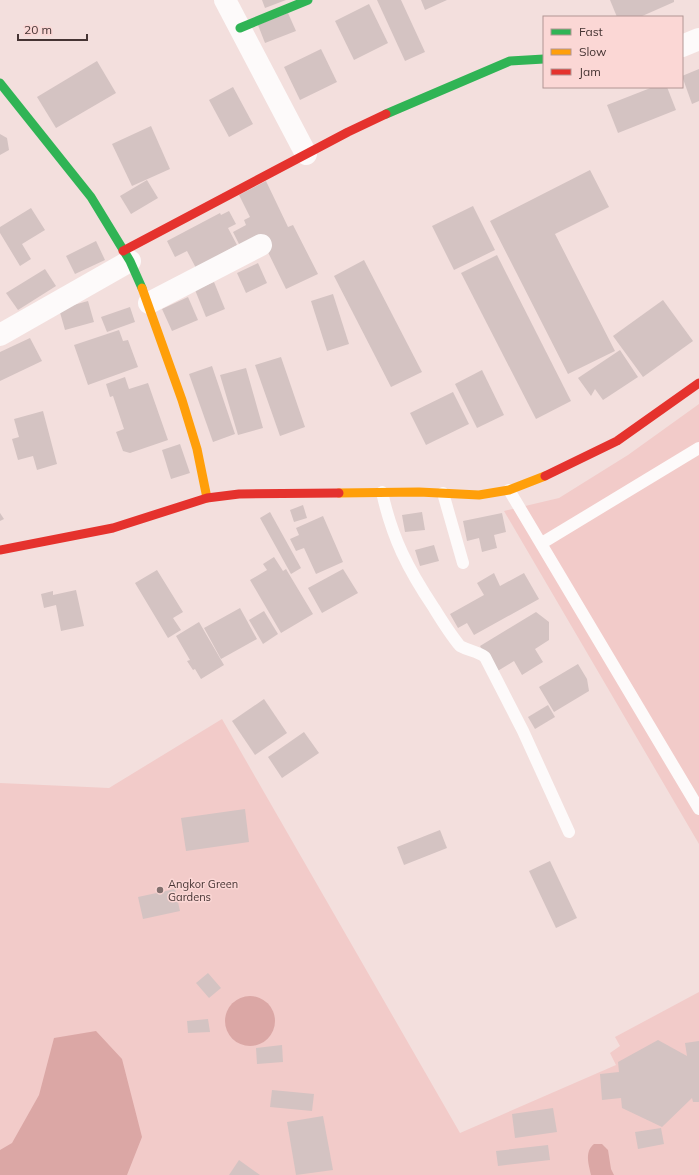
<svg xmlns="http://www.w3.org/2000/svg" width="699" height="1175" font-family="Mulish,sans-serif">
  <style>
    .green { fill: #f2cbc9 }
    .water { fill: #dba7a5 }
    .building { fill: #d4c3c2 }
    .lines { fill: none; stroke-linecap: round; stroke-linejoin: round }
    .lane { stroke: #fdfafa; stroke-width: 12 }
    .street { stroke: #fdfafa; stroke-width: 22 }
    .fast { stroke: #30b455; stroke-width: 9 }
    .slow { stroke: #ff9f0a; stroke-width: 9 }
    .jam { stroke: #e5322d; stroke-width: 9 }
    .poi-dot { fill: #82706e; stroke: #fbd7d5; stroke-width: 1.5 }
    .labels { text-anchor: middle; stroke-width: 3; stroke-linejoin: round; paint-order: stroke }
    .poi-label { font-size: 11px; fill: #453433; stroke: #fbd7d5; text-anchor: start }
  </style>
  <rect width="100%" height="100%" fill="#f3dfdd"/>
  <g class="green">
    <path d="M 699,404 L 699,844 L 504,511 L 559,498 L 628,455 Z"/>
    <path d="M 222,719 L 460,1133 L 616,1065 L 610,1053 L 620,1046 L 615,1037 L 699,992 L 699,1175 L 0,1175 L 0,783 L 109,788 Z"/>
  </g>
  <g class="water">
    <circle cx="250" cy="1021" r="25"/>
    <path d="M 96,1031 L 122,1059 L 142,1137 L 127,1175 L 0,1175 L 0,1150 L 12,1143 L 39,1095 L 54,1038 Z"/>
    <path d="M 594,1144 L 602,1144 L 608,1150 L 611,1169 L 614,1175 L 591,1175 C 589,1165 584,1152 594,1144 Z"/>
  </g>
  <g class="building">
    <path d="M 262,0 L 286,0 L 265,8 Z"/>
    <path d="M 377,0 L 401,0 L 425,52 L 405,61 Z"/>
    <path d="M 421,0 L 447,0 L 425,10 Z"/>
    <path d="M 610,0 L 674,0 L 674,2 L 640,17 L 617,17 Z"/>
    <path d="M 369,4 L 388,43 L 354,60 L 335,21 Z"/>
    <path d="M 288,13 L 296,31 L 265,43 L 258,25 Z"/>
    <path d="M 321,49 L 337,82 L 300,100 L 284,67 Z"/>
    <path d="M 97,61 L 116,93 L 56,128 L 37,97 Z"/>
    <path d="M 699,69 L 699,101 L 692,104 L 682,76 Z"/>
    <path d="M 233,87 L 253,124 L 229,137 L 209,100 Z"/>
    <path d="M 653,87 L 667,87 L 676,110 L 618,133 L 607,105 Z"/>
    <path d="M 151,126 L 170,169 L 132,186 L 112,144 Z"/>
    <path d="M 0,134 L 7,138 L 9,150 L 0,155 Z"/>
    <path d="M 590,170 L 609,207 L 555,234 L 615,351 L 568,374 L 490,221 Z"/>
    <path d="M 147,180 L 158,198 L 131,214 L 120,196 Z"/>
    <path d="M 266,181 L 288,227 L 293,225 L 318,274 L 286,289 L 262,240 L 240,246 L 233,232 L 246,225 L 244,220 L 250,217 L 239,195 Z"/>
    <path d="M 473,206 L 495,250 L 454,270 L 432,226 Z"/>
    <path d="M 31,208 L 45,230 L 22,244 L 31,259 L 20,266 L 0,233 L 0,227 Z"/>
    <path d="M 229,211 L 236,224 L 228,228 L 237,245 L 196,268 L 187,251 L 175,257 L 167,241 L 220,213 L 221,215 Z"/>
    <path d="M 96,241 L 105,260 L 75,274 L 66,256 Z"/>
    <path d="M 497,255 L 571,401 L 536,419 L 461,273 Z"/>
    <path d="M 364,260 L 422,372 L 391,387 L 334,276 Z"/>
    <path d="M 258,263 L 267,283 L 246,293 L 237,273 Z"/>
    <path d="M 45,269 L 56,286 L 18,310 L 6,293 Z"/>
    <path d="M 214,282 L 225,309 L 206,317 L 195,290 Z"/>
    <path d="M 333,294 L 349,344 L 327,351 L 311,301 Z"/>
    <path d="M 188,297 L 198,320 L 172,331 L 162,309 Z"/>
    <path d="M 663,300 L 693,341 L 643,377 L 613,336 Z"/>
    <path d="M 88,301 L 94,322 L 65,330 L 59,309 Z"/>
    <path d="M 130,307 L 135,322 L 107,332 L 101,317 Z"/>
    <path d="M 119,330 L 123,341 L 128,340 L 138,367 L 88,385 L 74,345 Z"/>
    <path d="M 30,338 L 42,361 L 0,381 L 0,352 Z"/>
    <path d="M 620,350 L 638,377 L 603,400 L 595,389 L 591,396 L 578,378 Z"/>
    <path d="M 281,357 L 305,427 L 280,436 L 255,365 Z"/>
    <path d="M 212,366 L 235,434 L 213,442 L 189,374 Z"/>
    <path d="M 246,368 L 263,428 L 238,435 L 220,375 Z"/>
    <path d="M 482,370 L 504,415 L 477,428 L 455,384 Z"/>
    <path d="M 125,377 L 129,389 L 148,383 L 168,440 L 130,453 L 123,451 L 116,432 L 124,429 L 113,396 L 110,397 L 106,384 Z"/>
    <path d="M 453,392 L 469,424 L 426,445 L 410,413 Z"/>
    <path d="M 43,411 L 57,464 L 37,470 L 33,456 L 18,460 L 12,439 L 19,437 L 14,419 Z"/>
    <path d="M 180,444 L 190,473 L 171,479 L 162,450 Z"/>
    <path d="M 303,505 L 307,518 L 294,522 L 290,510 Z"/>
    <path d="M 270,512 L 301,568 L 291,574 L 260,518 Z"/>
    <path d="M 422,512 L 425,530 L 405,532 L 402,515 Z"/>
    <path d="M 0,513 L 4,519 L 0,521 Z"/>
    <path d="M 502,513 L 506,532 L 494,535 L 497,548 L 482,552 L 479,538 L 467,541 L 463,521 Z"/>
    <path d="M 323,516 L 343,562 L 316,574 L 304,548 L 296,551 L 290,539 L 299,535 L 296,528 Z"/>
    <path d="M 434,545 L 439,561 L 420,566 L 415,550 Z"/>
    <path d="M 274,557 L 283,571 L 286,569 L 313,614 L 281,633 L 250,580 L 267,570 L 263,564 Z"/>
    <path d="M 343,569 L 358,593 L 322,613 L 308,588 Z"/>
    <path d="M 157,570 L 183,612 L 173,618 L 181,630 L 168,638 L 135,583 Z"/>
    <path d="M 494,573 L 500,586 L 524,573 L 539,599 L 474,635 L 467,623 L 458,628 L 450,614 L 484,595 L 477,583 Z"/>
    <path d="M 76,590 L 84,626 L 61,631 L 56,605 L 44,608 L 41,594 L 53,591 L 53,595 Z"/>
    <path d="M 240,608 L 257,639 L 221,659 L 204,628 Z"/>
    <path d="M 264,611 L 278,634 L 263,644 L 249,620 Z"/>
    <path d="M 536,612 L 549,622 L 549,640 L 535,649 L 543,662 L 522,675 L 514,661 L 496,672 L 480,646 Z"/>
    <path d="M 199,622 L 224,665 L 201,679 L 195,669 L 193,670 L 187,661 L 190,660 L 176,636 Z"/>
    <path d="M 578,664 L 587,679 L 589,691 L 554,712 L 539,687 Z"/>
    <path d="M 264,699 L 287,733 L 255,755 L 232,721 Z"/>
    <path d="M 548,705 L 555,717 L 535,729 L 528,717 Z"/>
    <path d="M 304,732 L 319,753 L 282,778 L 268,757 Z"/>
    <path d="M 245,809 L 249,842 L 186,851 L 181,818 Z"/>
    <path d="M 440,830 L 447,848 L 404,865 L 397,847 Z"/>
    <path d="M 550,861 L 577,918 L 556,928 L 529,871 Z"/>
    <path d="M 175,889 L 180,911 L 143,919 L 138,897 Z"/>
    <path d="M 208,973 L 221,988 L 209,998 L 196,983 Z"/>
    <path d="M 208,1019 L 210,1032 L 188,1033 L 187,1021 Z"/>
    <path d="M 658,1040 L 687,1056 L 685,1043 L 699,1041 L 699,1102 L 693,1102 L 692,1098 L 662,1127 L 622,1108 L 621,1098 L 602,1100 L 600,1074 L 619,1072 L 618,1062 Z"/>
    <path d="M 282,1045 L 283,1062 L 257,1064 L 256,1048 Z"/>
    <path d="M 272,1090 L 314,1094 L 312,1111 L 270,1107 Z"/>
    <path d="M 553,1108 L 557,1132 L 515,1138 L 512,1114 Z"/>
    <path d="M 323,1116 L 333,1170 L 296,1175 L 287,1122 Z"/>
    <path d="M 661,1128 L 664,1144 L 638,1149 L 635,1132 Z"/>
    <path d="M 548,1145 L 550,1160 L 498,1166 L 496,1151 Z"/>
    <path d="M 239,1160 L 260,1175 L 229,1175 Z"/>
  </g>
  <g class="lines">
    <g class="lane">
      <path d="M 509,490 L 699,809"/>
      <path d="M 382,492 C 392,538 408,569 434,608 C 442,621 450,634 460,646 C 469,651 477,651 485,657 L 523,731 L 569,832"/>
      <path d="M 443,493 L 463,563"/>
      <path d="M 542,543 L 699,448"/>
    </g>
    <g class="street">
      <path d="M 225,0 L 306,154"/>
      <path d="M 682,46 L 699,39"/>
      <path d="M 149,303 L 261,245"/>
      <path d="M 0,335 L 130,261"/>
    </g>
    <g class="fast">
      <path d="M 240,28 L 308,0"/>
      <path d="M 0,83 L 91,197 L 130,261 L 142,288"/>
      <path d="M 386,114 L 510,61 L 544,59"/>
    </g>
    <g class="slow">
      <path d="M 142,288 L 182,400 L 197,449 L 207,498"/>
      <path d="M 339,493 L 419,492 L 479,495 L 509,490 L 545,476"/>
    </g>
    <g class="jam">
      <path d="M 123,251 L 348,132 L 386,114"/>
      <path d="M 545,476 L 617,441 L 699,383"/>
      <path d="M 0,550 L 113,528 L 207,498 L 239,494 L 339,493"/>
    </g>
  </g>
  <circle class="poi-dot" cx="160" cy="890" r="4"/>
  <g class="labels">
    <g class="poi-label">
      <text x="168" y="888">Angkor Green<tspan x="168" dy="13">Gardens</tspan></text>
    </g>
  </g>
  <rect x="543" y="16" width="140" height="72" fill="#fbd7d5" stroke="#b29694"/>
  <rect x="551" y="29" width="20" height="6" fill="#30b455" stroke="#b29694"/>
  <text x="579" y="36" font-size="12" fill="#453433">Fast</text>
  <rect x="551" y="49" width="20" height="6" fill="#ff9f0a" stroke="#b29694"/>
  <text x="579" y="56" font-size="12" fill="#453433">Slow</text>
  <rect x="551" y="69" width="20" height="6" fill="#e5322d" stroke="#b29694"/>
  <text x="579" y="76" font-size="12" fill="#453433">Jam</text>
  <path d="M18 34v6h69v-6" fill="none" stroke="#453433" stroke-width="2"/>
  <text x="24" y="34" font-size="12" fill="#453433" stroke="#fbd7d5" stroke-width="3" paint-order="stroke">20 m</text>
</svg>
